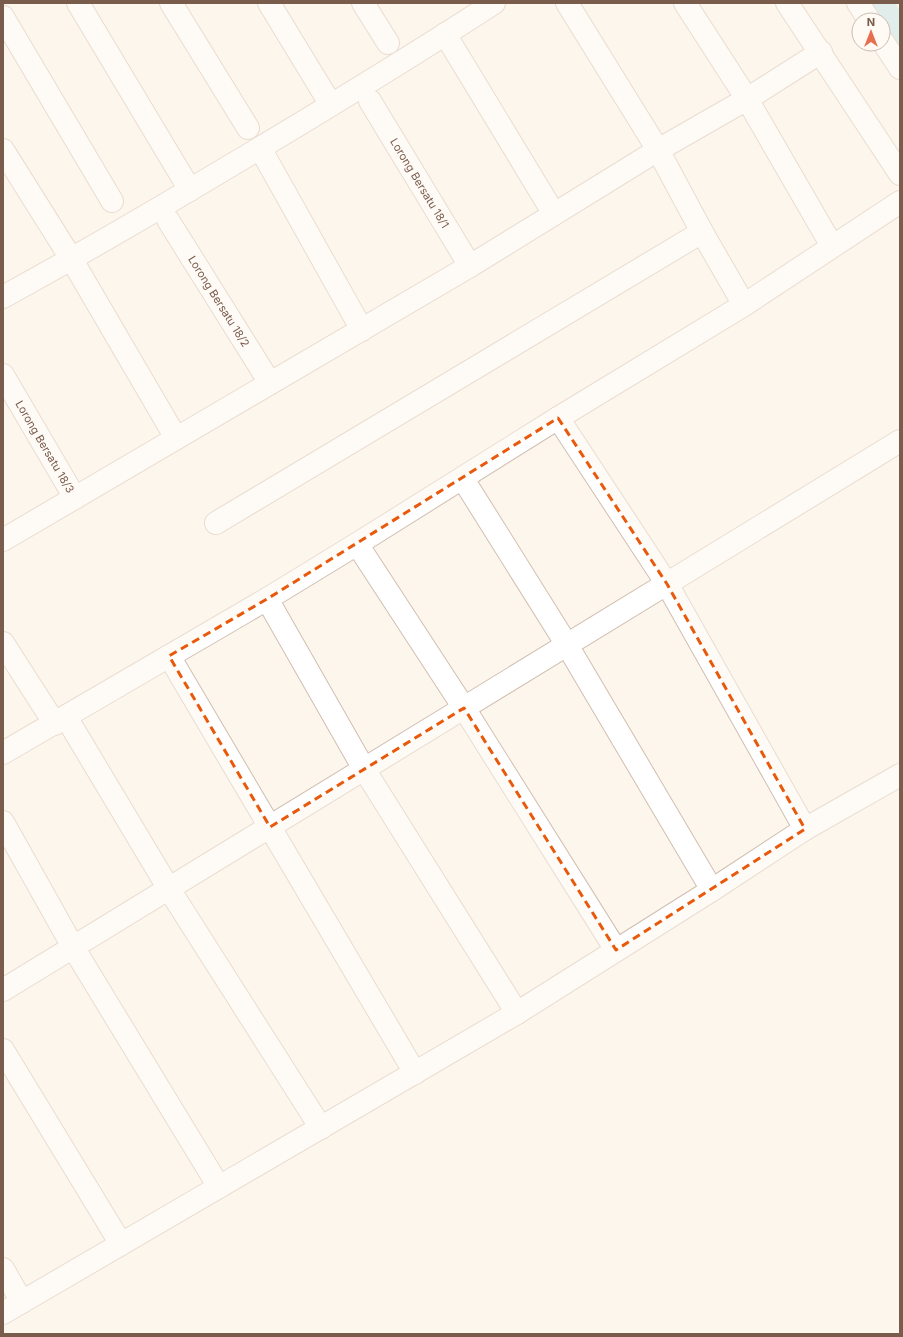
<svg xmlns="http://www.w3.org/2000/svg" width="903" height="1337" font-family="Inter,sans-serif">
  <style>
    .lines { fill: none; stroke-linecap: round; stroke-linejoin: round }
    .canal { stroke: #bfe3e8; stroke-width: 26 }
    .minor-casing { stroke: #d1beb0; stroke-width: 24 }
    .minor { stroke: #fff; stroke-width: 22 }
    .marked { fill: none; stroke: #e8590c; stroke-width: 3; stroke-dasharray: 8 5; stroke-linejoin: round }
    .labels { text-anchor: middle; stroke-width: 4; stroke-linejoin: round; paint-order: stroke }
    .street-label { font-size: 11px; fill: #7a5c4d; stroke: #fffaf3 }
  </style>
  <rect width="100%" height="100%" fill="#fdf6ec"/>
  <g class="lines">
    <path class="canal" d="M 880,3 L 900,34"/>
    <g class="minor-casing">
      <g id="minor">
        <path d="M 78,3 L 190,190"/>
        <path d="M 171,3 L 248,128"/>
        <path d="M 269,3 L 331,105"/>
        <path d="M 363,3 L 388,43"/>
        <path d="M 567,3 L 658,150 L 702,232 L 744,305"/>
        <path d="M 685,3 L 747,99 L 832,246"/>
        <path d="M 787,3 L 900,174"/>
        <path d="M 858,3 L 869,20"/>
        <path d="M 3,17 L 112,201"/>
        <path d="M 445,34 L 554,214"/>
        <path d="M 883,42 L 900,68"/>
        <path id="s1" d="M 370,101 L 470,266"/>
        <path d="M 260,148 L 362,330"/>
        <path d="M 3,150 L 72,260 L 176,438"/>
        <path id="s2" d="M 168,220 L 270,383"/>
        <path d="M 3,297 C 72,259 140,220 208,179 C 304,122 400,64 494,3"/>
        <path id="s3" d="M 3,375 L 75,498"/>
        <path d="M 558,418 L 667,584 L 805,829"/>
        <path d="M 463,479 L 567,645 L 712,890"/>
        <path d="M 216,523 L 702,232"/>
        <path d="M 3,540 L 470,266 L 658,150 L 747,99 L 821,52"/>
        <path d="M 357,544 L 464,708 L 616,950"/>
        <path d="M 267,599 L 364,769 L 517,1013"/>
        <path d="M 3,643 L 55,724"/>
        <path d="M 169,656 L 415,1073"/>
        <path d="M 66,717 L 169,889 L 321,1128"/>
        <path d="M 3,753 L 267,599 L 357,544 L 558,418 L 744,305 L 900,202"/>
        <path d="M 3,822 L 73,947 L 219,1187"/>
        <path d="M 3,990 L 900,441"/>
        <path d="M 3,1050 L 121,1244"/>
        <path d="M 3,1269 L 22,1302"/>
        <path d="M 3,1313 L 517,1013 L 712,890 L 805,829 L 900,775"/>
      </g>
    </g>
    <use href="#minor" class="minor"/>
  </g>
  <path d="M0 0H903V1337H0ZM 558,418 L 667,584 L 805,829 L 616,950 L 464,708 L 270,827 L 169,656 L 267,599 Z" fill="#fdf6ec" fill-opacity=".55" fill-rule="evenodd"/>
  <path class="marked" d="M 558,418 L 667,584 L 805,829 L 616,950 L 464,708 L 270,827 L 169,656 L 267,599 Z"/>
  <g class="labels">
    <g class="street-label">
      <text dy="4" stroke="none"><textPath href="#s1" startOffset="96">Lorong Bersatu 18/1</textPath></text>
      <text dy="4" stroke="none"><textPath href="#s2" startOffset="96">Lorong Bersatu 18/2</textPath></text>
      <text dy="4" stroke="none"><textPath href="#s3" startOffset="83">Lorong Bersatu 18/3</textPath></text>
    </g>
  </g>
  <rect width="903" height="1337" fill="none" stroke="#7a5c4d" stroke-width="8"/>
  <g transform="translate(871 32)"><circle r="19" fill="#fffaf3" stroke="#cabbb1"/>
  <path d="M0-3L7 15L0 10L-7 15Z" fill="#e76f51"/>
  <text y="-6" font-size="11" font-weight="bold" text-anchor="middle" fill="#7a5c4d">N</text>
  </g>
</svg>
